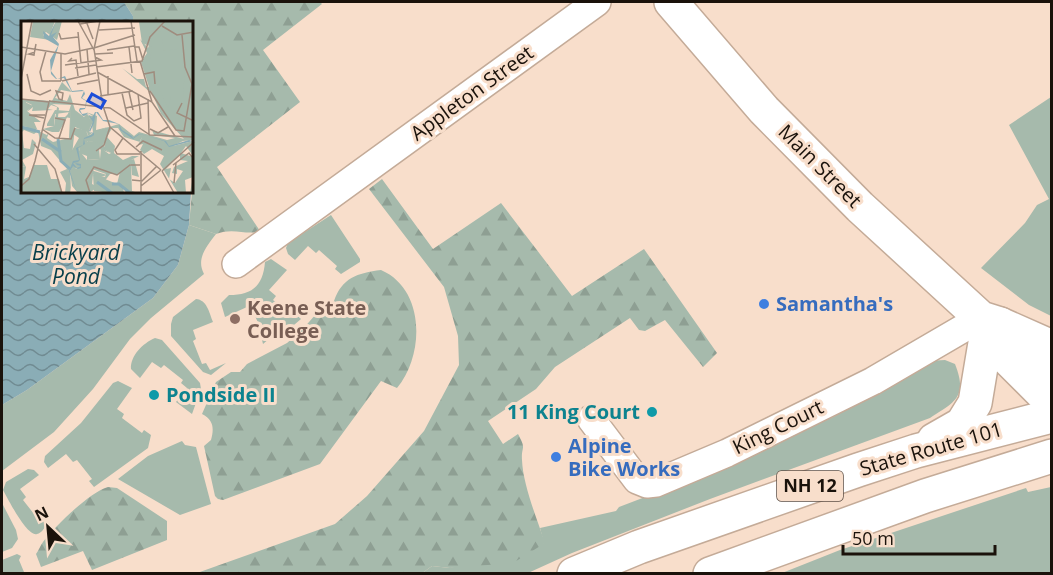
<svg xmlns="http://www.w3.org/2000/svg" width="1053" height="575" font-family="'Open Sans',sans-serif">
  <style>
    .grass { fill: #a6baac }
    .forest { fill: url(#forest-firs) }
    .water { fill: url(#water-waves) }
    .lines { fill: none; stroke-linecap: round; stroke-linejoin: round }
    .minor-casing { stroke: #c4ab98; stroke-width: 30 }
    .major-casing { stroke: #c4ab98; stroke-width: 36 }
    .highway-casing { stroke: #c4ab98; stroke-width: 36 }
    .minor { stroke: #fff; stroke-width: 27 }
    .major { stroke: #fff; stroke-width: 33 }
    .highway { stroke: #fff; stroke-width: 33 }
    .shop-dot { fill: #3f7fe0; stroke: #f8decb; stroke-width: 2 }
    .education-dot { fill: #8d6e63; stroke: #f8decb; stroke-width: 2 }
    .culture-dot { fill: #0f9aa8; stroke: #f8decb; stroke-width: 2 }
    .labels { text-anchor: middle; stroke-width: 6; stroke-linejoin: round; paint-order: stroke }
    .shield { fill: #f8decb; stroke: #5d4f45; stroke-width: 1.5 }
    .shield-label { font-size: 18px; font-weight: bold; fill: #1a120b }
    .street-label { font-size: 20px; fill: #1a120b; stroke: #f8decb }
    .shop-label { font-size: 20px; font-weight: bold; fill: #366cbe; stroke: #f8decb; text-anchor: start }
    .education-label { font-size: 20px; font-weight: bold; fill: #785e54; stroke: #f8decb; text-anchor: start }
    .culture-label { font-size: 20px; font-weight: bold; fill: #0d838f; stroke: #f8decb; text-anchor: start }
    .water-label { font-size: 21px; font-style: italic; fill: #063e4a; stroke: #f8decb }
    .inset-river { fill: none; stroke: #8aadb6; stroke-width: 3 }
    .inset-road { fill: none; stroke: #9f8c7e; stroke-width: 1.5 }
    .view { fill: #1d4ed8; fill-opacity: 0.15; stroke: #1d4ed8; stroke-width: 3 }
    .inset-edge { fill: none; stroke: #1a120b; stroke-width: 3 }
  </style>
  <defs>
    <pattern id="forest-firs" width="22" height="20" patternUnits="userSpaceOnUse" patternTransform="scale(1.5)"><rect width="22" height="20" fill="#a6baac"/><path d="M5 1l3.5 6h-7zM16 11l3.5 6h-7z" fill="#8e9f93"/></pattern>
    <pattern id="water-waves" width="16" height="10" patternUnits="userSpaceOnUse" patternTransform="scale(1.5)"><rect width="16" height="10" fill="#8aadb6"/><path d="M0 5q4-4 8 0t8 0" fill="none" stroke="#708b92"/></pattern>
  </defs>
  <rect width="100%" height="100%" fill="#f8decb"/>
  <g class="grass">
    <path d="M 1051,97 L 1051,316 L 1029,305 L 981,268 L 1025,223 L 1037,205 L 1049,199 L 1009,125 Z"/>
    <path d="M 331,215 L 360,259 L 360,262 L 341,274 L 335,269 L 337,266 L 319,250 L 316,253 L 308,246 L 295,260 L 288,254 L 286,248 L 288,243 Z"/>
    <path d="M 189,225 L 216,234 C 206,247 196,259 204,274 L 151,318 L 130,339 L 93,389 L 54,432 L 2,471 L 2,405 L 27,390 L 153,298 L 178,265 Z"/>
    <path d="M 271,259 L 287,270 L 269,290 L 276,296 L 273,300 L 292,316 L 295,313 L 301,319 L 281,336 L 277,332 L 263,344 L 262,340 L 265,338 L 255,316 L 251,317 L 247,307 L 225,317 L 221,303 L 229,295 C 252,295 263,286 265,262 Z"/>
    <path d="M 196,299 C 207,300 209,312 213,322 L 193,330 L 196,339 L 193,341 L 202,364 L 206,363 L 210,370 L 226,363 L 211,375 L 203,372 L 171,336 L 171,324 L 173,317 Z"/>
    <path d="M 155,338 L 162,340 L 200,383 L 201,389 L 192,414 L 176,402 L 187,388 L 181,383 L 183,380 L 164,365 L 161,368 L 152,362 L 140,378 L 131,369 C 130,356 143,343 155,338 Z"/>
    <path d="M 945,360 L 955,364 C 968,397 955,402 930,418 L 710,499 L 572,553 L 528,573 L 421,574 L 432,566 L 450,568 L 544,543 L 540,528 L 616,511 L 619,507 L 653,494 L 790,432 L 833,417 L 911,375 L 928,361 Z"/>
    <path d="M 118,381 L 132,388 L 117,409 L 124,414 L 122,418 L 142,433 L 144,430 L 151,435 L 148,448 L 94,487 L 89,481 L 92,479 L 77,460 L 73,462 L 66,454 L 48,468 L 44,462 L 45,456 L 81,423 L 113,383 Z"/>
    <path d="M 182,441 L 185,445 L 196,447 L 211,504 L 180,515 L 118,479 L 148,456 Z"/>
    <path d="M 28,469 L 34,470 L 39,475 L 20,489 L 26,497 L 23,500 L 38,519 L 41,517 L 47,524 C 44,528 42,533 37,534 C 27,537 8,499 3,490 L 6,482 Z"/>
    <path d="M 1051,487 L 1051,573 L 782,573 L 840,550 L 1026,488 L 1028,492 Z"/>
    <path d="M 2,503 L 16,530 L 18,539 L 12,548 L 2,552 Z"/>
    <path d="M 17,554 L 21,556 L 19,560 L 24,572 L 2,573 L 2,560 Z"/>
  </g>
  <g class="forest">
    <path d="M 124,2 L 320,2 L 322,4 L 263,50 L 300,102 L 217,167 L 260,231 C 247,236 234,227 216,234 L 189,225 L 192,192 L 192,22 L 133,22 L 133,16 Z"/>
    <path d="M 382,179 L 433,249 L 501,203 L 572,296 L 644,249 L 717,353 L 703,367 L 665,320 L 645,331 L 639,330 L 630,318 L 555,367 L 536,389 L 488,421 L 503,444 L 518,434 C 527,450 521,446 522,460 C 523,485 537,519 545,543 L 513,563 L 450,568 L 432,566 L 421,574 L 197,573 L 335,524 L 367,496 L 424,431 L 459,365 L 458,336 L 444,287 L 369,189 Z"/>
    <path d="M 381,270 C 425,289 425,354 397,388 L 381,381 L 320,464 L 223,500 L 218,499 L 215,496 L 204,446 L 211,440 C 214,429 214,420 202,414 L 216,382 L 231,372 L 240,372 L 247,364 L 287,343 L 302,330 L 323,306 L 334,301 C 342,278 357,273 381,270 Z"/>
    <path d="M 108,487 L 117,488 L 167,521 L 167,540 L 92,570 L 83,551 L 41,567 L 36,554 C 39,550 40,546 43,542 C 55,526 90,492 108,487 Z"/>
  </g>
  <path class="water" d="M 2,2 L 124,2 L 133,16 L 133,22 L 22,22 L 22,192 L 191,192 L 189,225 L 178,265 L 153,298 L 27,390 L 2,405 Z"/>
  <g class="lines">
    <g class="minor-casing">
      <g id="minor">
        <path d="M 236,264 L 597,2"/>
        <path d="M 591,419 L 637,480 L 647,484 L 656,483 L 727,453 L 873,381 L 981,318"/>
      </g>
    </g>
    <g class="major-casing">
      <g id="major">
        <path d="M 671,2 L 764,110 L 860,207 L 981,318 L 1000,324 L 1052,370"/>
        <path d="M 1005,356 L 1052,403"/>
      </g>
    </g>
    <g class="highway-casing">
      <g id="highway">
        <path d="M 1000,324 L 1052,347"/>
        <path d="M 934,440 L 962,424 L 975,403 L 986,337"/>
        <path d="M 574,574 L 639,547 L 858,470 L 916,451 L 1052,416"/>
        <path d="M 710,574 L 925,496 L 1052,456"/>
      </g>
    </g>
    <use href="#minor" class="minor"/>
    <use href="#major" class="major"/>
    <use href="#highway" class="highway"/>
  </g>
  <g class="shop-dot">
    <circle cx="764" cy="304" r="6"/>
    <circle cx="556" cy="457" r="6"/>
  </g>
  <circle class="education-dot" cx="235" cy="319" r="6"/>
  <g class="culture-dot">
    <circle cx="154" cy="395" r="6"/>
    <circle cx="652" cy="412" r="6"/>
  </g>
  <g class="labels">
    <rect class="shield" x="777" y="471" width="66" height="30" rx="4.5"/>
    <g class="shield-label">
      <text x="810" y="492">NH 12</text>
    </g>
    <g class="street-label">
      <text transform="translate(472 93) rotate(-36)" y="7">Appleton Street</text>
      <text transform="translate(820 166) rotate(45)" y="7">Main Street</text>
      <text transform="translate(778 427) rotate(-26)" y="7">King Court</text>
      <text transform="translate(931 449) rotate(-16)" y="7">State Route 101</text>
    </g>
    <g class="shop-label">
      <text x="776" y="311">Samantha's</text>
      <text x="568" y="453">Alpine<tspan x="568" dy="23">Bike Works</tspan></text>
    </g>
    <g class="education-label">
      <text x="247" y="315">Keene State<tspan x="247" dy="23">College</tspan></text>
    </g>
    <g class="culture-label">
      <text x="166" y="402">Pondside II</text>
      <text x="640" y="419" text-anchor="end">11 King Court</text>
    </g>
    <g class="water-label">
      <text x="76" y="260">Brickyard<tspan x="76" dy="24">Pond</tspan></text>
    </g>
  </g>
  <g transform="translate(21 21)">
    <rect width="172" height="172" fill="#f8decb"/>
    <path d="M 41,61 L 51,71 L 40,69 L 34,77 L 46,80 L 49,73 L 54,89 L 63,96 L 66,93 L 70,100 L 68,111 L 71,112 L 67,115 L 66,111 L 54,106 L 50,144 L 57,172 L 49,148 L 50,172 L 47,155 L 50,84 L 31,83 L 35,85 L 38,87 L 37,96 L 46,96 L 48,90 L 49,91 L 38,111 L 31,111 L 22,108 L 33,105 L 36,86 L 30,84 L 27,88 L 32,89 L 11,90 L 12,86 L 6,91 L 11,84 L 5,81 L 6,86 L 0,78 L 31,80 ZM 65,91 L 76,95 L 75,109 L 87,106 L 77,110 L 85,129 L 90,132 L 78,128 L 79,138 L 66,139 L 66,135 L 58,132 L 59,125 L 67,120 L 82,121 L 74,110 L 74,96 ZM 110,144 L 111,170 L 114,171 L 116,172 L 104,172 L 105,168 L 102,167 L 103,172 L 92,172 L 76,161 L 90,172 L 73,170 L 72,153 L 96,163 L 100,147 Z" fill="#a6baac"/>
    <path d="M 120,0 L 172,0 L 172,119 L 162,120 L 152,125 L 172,120 L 172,135 L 165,125 L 160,132 L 172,136 L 172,172 L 169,172 L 172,156 L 164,159 L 165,172 L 157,172 L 139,143 L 143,135 L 131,128 L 123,133 L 119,129 L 122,123 L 117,124 L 121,116 L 119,121 L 103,116 L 97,107 L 91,107 L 86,116 L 94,125 L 93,132 L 102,139 L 111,135 L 118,135 L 110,139 L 113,138 L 118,156 L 111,154 L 110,143 L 98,153 L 89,153 L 92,138 L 89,153 L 83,161 L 78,155 L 84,156 L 85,153 L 71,148 L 50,147 L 50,131 L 58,117 L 52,113 L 54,107 L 65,109 L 67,115 L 72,112 L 71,103 L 68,109 L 69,98 L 61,94 L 74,95 L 74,110 L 98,103 L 113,115 L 118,111 L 146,119 L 154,117 L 133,114 L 131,109 L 163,118 L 140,93 L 130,70 L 129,71 L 101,47 L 116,58 L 123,58 L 125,66 L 128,66 L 120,41 L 126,32 L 119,18 L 127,27 L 128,24 ZM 67,120 L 84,123 L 83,128 L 90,132 L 88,133 L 80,127 L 79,138 L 66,139 L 57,128 ZM 159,133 L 159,139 L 167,140 L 153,146 L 151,152 L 156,153 L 156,148 L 162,150 L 154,162 L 148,158 L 150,147 L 145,148 ZM 0,79 L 12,85 L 6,90 L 20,101 L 13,101 L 16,108 L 12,111 L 17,110 L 26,114 L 28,111 L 26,117 L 32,121 L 48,117 L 49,97 L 44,96 L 49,91 L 34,93 L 33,105 L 26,105 L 26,103 L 34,89 L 48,90 L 50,84 L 49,172 L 44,172 L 45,162 L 39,151 L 46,148 L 30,129 L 20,125 L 17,110 L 13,113 L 3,109 L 1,111 L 3,127 L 9,128 L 11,118 L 15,122 L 12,133 L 1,139 L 5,146 L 0,145 L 0,106 L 6,106 L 0,105 Z" fill="#a6baac" fill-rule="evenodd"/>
    <path d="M 12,0 L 34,0 L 30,11 L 35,0 L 41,0 L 36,19 L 25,11 L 22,14 L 29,19 L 9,16 ZM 59,125 L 58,133 L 73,150 L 86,154 L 77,157 L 72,153 L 71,163 L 77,166 L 68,172 L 57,172 L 51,165 L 49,150 L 52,146 L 56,148 L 52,142 L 58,141 L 56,129 Z" fill="#a6baac"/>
    <path d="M 140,0 L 135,9 L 140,11 L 143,30 L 162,27 L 164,48 L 162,75 L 150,75 L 147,87 L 128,45 L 131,26 L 121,22 L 118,1 L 114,1 ZM 13,144 L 26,144 L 30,158 L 38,158 L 41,172 L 0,172 L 0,145 L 5,146 L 3,158 L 8,156 Z" fill="#a6baac"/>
    <path d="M 35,0 L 30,14 L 36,11 L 32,16 L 38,23 L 30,50 L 36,58 L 44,55 L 51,70 L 61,69 L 63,70 L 64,73 L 61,77 L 66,80 L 64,88 L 59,89 L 61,93 L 66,92 L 71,97 L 74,91 L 77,91 L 82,99 L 88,99 L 98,103 L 101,109 L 111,115 L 112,117 L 118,113 L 145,120 L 148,125 L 168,119 L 172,120 L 148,126 L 143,120 L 119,113 L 112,118 L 99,109 L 98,103 L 82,100 L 75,91 L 73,102 L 69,111 L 73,112 L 73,114 L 70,116 L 63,118 L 64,123 L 57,127 L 59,139 L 57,141 L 52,142 L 56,147 L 60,145 L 56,144 L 54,142 L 60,143 L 60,147 L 57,148 L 52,145 L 49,150 L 56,172 L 48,150 L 52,140 L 58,139 L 55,127 L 62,124 L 63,117 L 72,113 L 68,110 L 72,101 L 67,93 L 62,95 L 58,90 L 58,89 L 59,87 L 64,87 L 65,80 L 60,77 L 63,70 L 51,71 L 43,57 L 35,58 L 30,53 L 29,39 L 37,25 L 23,17 L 22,10 L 28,15 Z" fill="#8aadb6"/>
    <path class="inset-river" d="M 0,106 L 19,111M 21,118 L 40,131M 37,118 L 40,140 L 49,148M 76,161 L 91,172M 91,163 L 98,163 L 109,172"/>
    <path class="inset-road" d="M 57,0 L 73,29M 65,0 L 72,18M 79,0 L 73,28 L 82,85M 110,0 L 116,40M 59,3 L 77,0M 141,5 L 156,14 L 173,11M 78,9 L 114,7M 57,11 L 60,42M 38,12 L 40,18 L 57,16M 0,26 L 44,33 L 72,27M 108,26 L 111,52M 113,26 L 118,26 L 122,39M 73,27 L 114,14M 66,28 L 68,53M 86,29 L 113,25M 25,30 L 19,51 L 21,60 L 40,60M 14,31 L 8,33 L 13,34 L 14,28 L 15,23M 74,33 L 92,32M 51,37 L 48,40 L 55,39 L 57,55M 119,40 L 131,81M 44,44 L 80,39 L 74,36M 75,46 L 121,40 L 129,16 L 144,0M 54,47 L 75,44M 76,51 L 131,81 L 154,115M 6,53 L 10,70 L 19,74 L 30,69M 123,53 L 133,51 L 134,63M 0,58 L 11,0M 40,60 L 40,33M 41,60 L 75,52M 56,63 L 77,59M 35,70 L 42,72 L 41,79 L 38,78 ZM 129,70 L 155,109 L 163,110 L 171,63 L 164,46 L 161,14M 108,71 L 112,89M 101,72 L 106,94 L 113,100 L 120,97 L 117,73M 87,74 L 87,55M 79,75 L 112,70M 0,78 L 28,81M 127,78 L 128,113M 34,81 L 28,80 L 89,87 L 129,114 L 173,116M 161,82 L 156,92 L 173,100M 82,85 L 89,106 L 140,149M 105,87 L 127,82M 23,97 L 8,94 L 24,94M 34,97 L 44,99 L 38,117M 21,108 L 34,117 L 50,118 L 54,107M 129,108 L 137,112 L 147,106M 102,117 L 94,129 L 96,133 L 119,133M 13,123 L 34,148 L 41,172M 115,126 L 122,120 L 141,129M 75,130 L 83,124 L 89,106M 152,144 L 168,132 L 171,136M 141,150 L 173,121M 141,150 L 153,172M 111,159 L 121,160 L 136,145M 153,162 L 155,142M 0,165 L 8,158 L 14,140 L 28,81M 120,165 L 140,149M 69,172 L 65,159 L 73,146 L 96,154 L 109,144 L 119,144M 120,172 L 120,130"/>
    <path class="view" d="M 71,73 L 84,80 L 80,87 L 67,80 Z"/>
    <rect width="172" height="172" class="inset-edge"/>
  </g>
  <rect width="1053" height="575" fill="none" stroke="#1a120b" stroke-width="6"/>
  <g transform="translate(48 527) rotate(334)" stroke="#f8decb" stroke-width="4.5" paint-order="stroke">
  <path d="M0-4.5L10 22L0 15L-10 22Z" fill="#1a120b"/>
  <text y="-9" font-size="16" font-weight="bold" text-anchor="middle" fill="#1a120b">N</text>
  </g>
  <path d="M843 545v9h152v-9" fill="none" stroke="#1a120b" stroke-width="3"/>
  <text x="852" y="545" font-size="18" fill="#1a120b" stroke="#f8decb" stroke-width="4.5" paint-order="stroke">50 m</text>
</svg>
